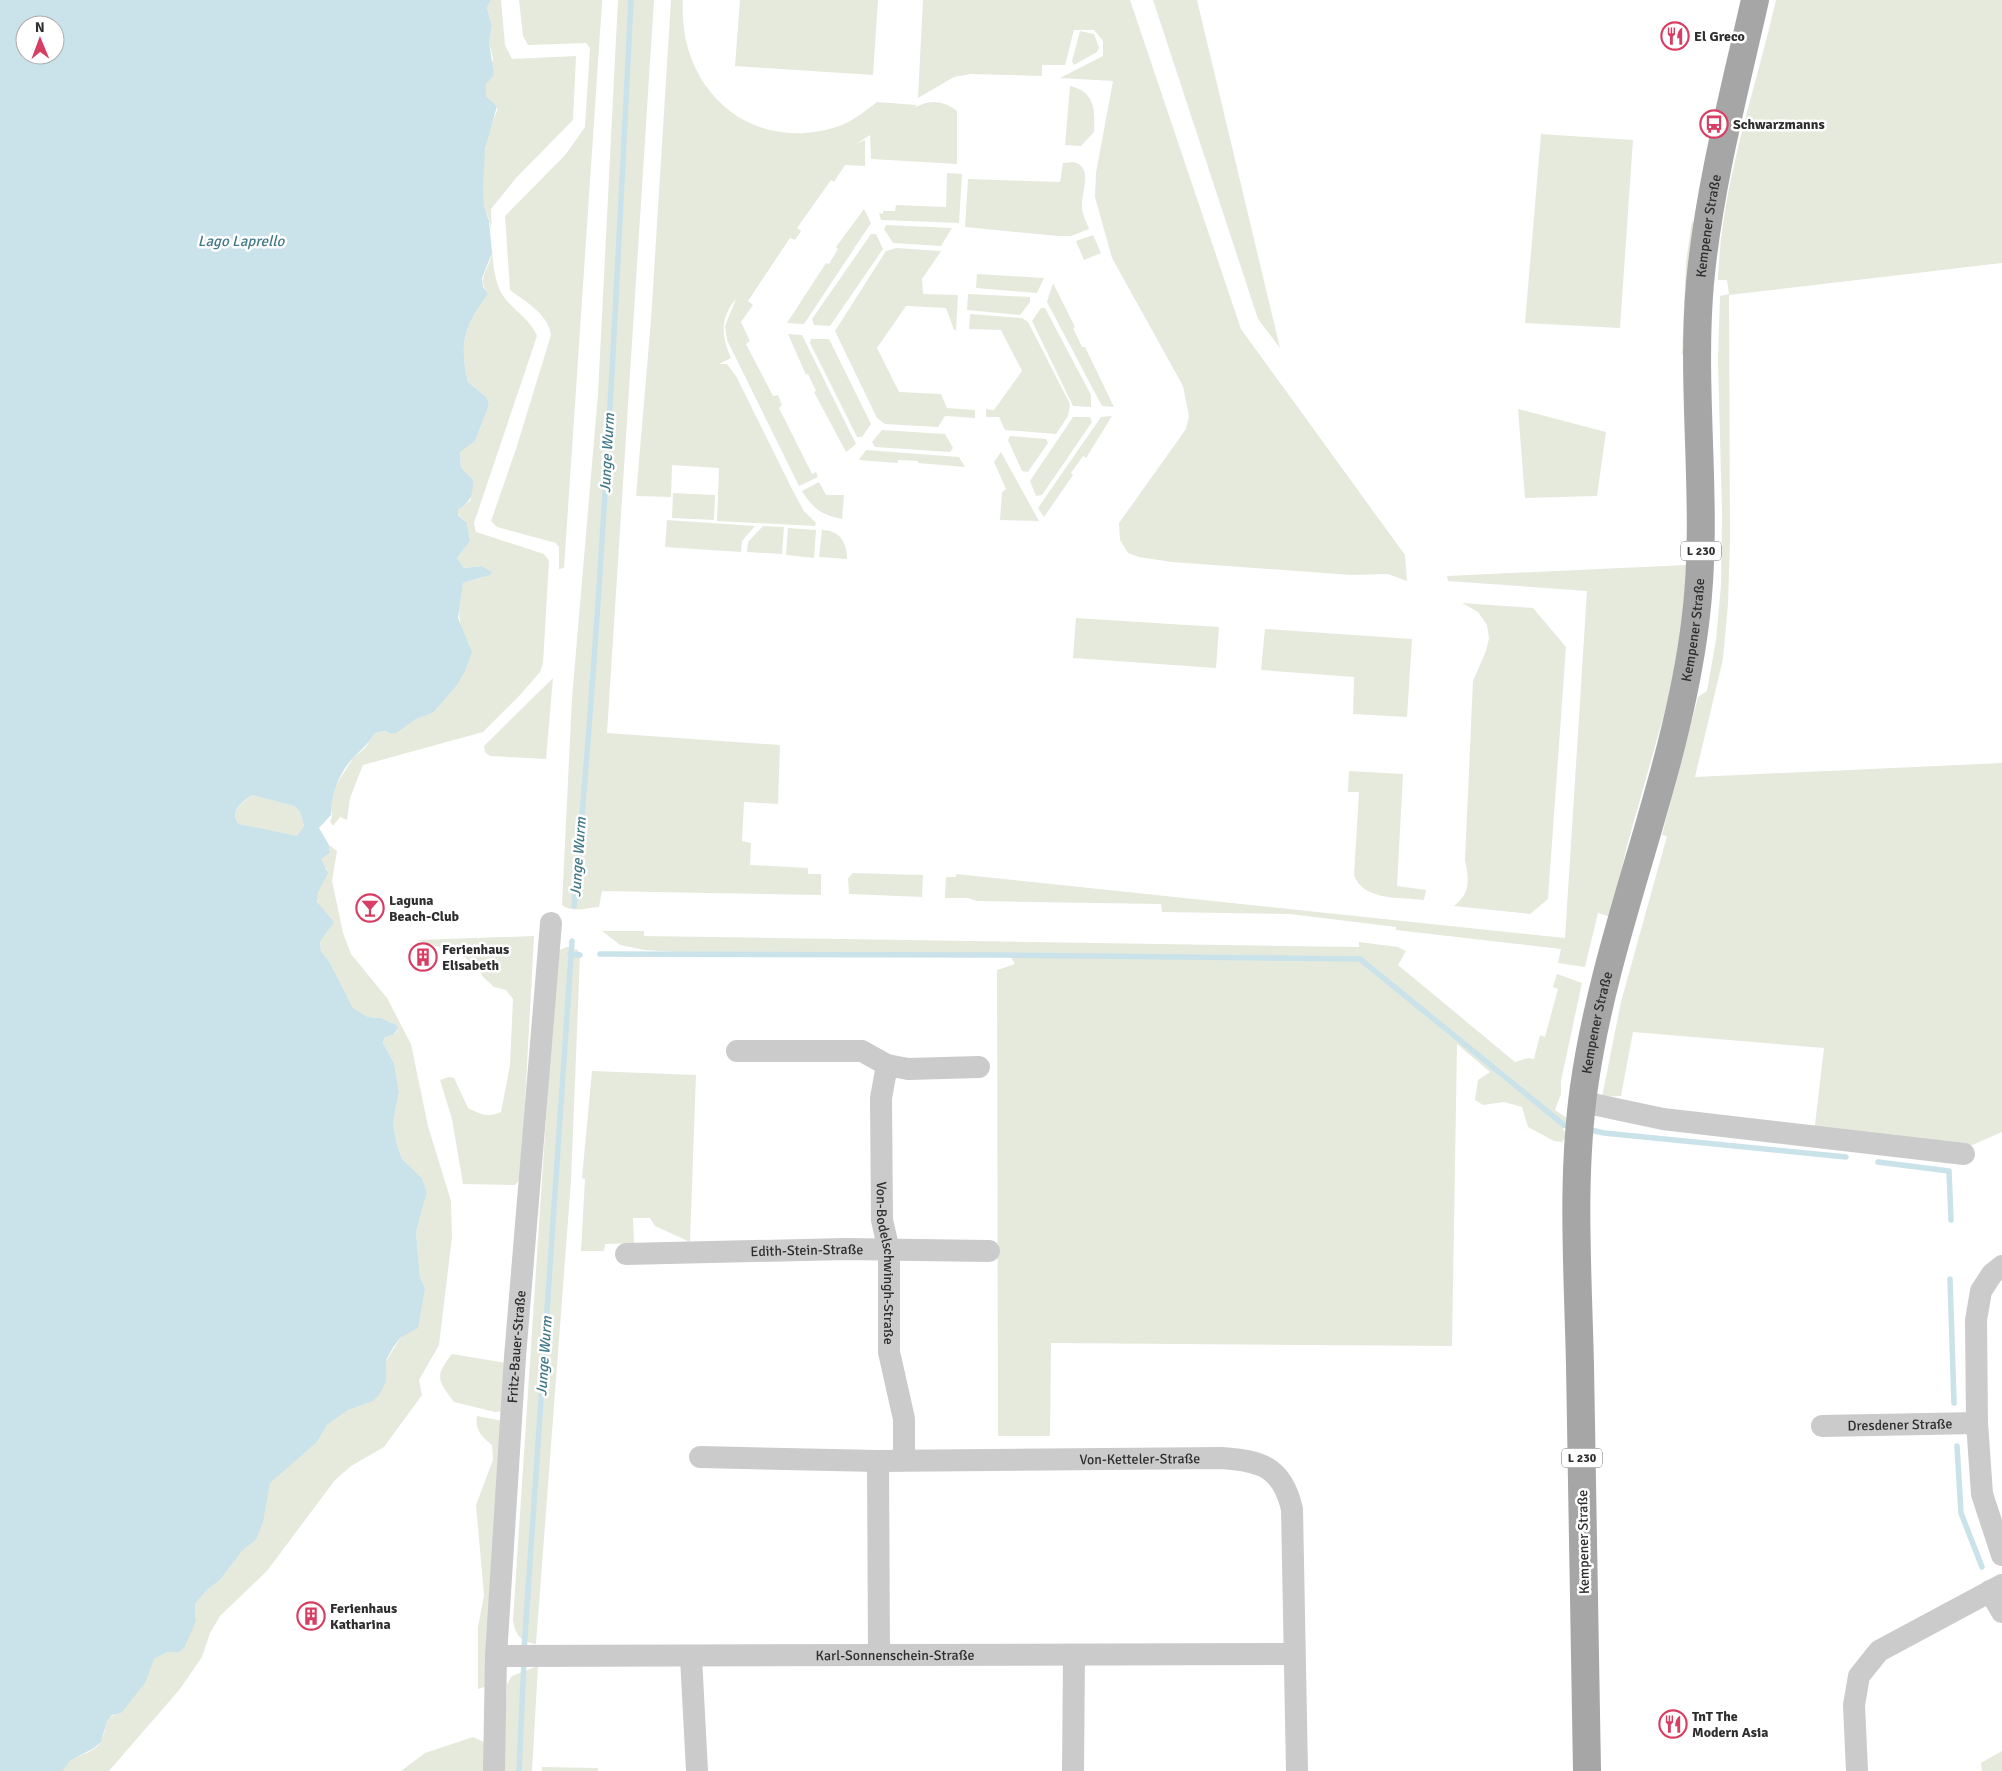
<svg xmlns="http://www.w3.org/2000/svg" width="2002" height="1771" font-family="Signika,sans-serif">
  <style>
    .green { fill: #e6eadd }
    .water { fill: #cae2e9; fill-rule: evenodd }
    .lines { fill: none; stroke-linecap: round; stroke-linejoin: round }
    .stream { stroke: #cae2e9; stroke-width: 5.5 }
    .street { stroke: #cbcbcb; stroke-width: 22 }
    .primary { stroke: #a6a6a6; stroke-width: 28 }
    .labels { text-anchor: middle; stroke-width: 5; stroke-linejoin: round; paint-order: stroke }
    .shield { fill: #fff; stroke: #6d6d6d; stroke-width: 1 }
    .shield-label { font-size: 12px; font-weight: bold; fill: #2e2e2e }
    .poi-label { font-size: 14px; font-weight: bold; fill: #2e2e2e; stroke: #fff; text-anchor: start }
    .street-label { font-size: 14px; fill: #2e2e2e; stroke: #fff }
    .water-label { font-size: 15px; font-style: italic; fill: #437a89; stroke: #fff }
  </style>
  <rect width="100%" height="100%" fill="#fff"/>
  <g class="green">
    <path d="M 491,0 L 501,0 L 505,45 L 512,59 L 576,56 L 573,120 L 516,178 L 491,209 C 492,232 490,275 502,294 C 512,310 530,318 537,336 L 474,523 L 476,532 L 544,554 L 549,561 L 543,663 L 540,672 L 521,694 L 483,732 L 363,765 L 350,798 L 347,820 L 340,817 L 333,826 L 330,821 L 332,817 L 330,802 L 336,785 L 353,758 L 365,748 L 375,733 L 386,731 L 391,734 L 416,719 L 433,713 L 440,705 L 447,695 L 457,685 L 469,644 C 455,621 459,609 463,583 L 484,577 L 481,566 L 464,568 L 457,558 L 470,541 L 467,523 L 458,514 L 458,510 L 471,500 L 461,469 L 460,451 L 475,441 L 489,405 L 482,394 L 468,382 C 459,342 464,327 488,294 C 475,278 491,268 492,251 C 492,242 492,229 489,220 C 488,215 485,211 484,206 C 478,179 485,136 497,111 L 497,106 L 486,96 L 486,84 L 493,59 L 489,42 L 492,26 L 487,8 Z"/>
    <path d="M 519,0 L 602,0 L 602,3 L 564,568 L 559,569 L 559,547 L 556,543 L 497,527 L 491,521 L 516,449 L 551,335 C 548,314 526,302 510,290 L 505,216 L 566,154 L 585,127 L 590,48 L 586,43 L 528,45 L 523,36 Z"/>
    <path d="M 618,0 L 654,0 L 607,733 L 780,745 L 778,804 L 744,802 L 742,841 L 751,843 L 750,865 L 808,868 L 808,874 L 821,874 L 821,895 L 602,891 L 599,907 C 587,908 572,913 562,905 L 572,698 L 598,394 Z"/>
    <path d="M 671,0 L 683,0 C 677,89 751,156 839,126 C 853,121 865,111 877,102 L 917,105 L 914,108 C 929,99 943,100 957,111 L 957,164 L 871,159 L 870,135 L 856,144 L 865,140 L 865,166 L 845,165 L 834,182 L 831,180 L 797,228 L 801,231 L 795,240 L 790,238 L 748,301 L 753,305 L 741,322 L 750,341 L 746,344 L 773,396 L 778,395 L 782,405 L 779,408 L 812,474 L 816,472 L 818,477 L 799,486 L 727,340 L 725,326 L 736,299 C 720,317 721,336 731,358 L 719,364 L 727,364 L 736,376 L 794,493 L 804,511 L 816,523 L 815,526 L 717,521 L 719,468 L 672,465 L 671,497 L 636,496 L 651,320 Z"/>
    <path d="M 740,0 L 878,0 L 873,75 L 735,66 Z"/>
    <path d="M 923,0 L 1130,0 L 1241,329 L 1405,555 L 1407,581 L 1388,574 L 1351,575 L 1172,562 L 1139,557 L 1128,553 L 1120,540 L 1119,523 L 1186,429 L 1189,416 L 1183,386 L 1112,258 L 1095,197 L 1096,173 L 1113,81 L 1060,78 L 1103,56 L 1103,41 L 1094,30 L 1074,30 L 1065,65 L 1042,65 L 1042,76 L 971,74 L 954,77 L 918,98 Z"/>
    <path d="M 1153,0 L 1197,0 L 1280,348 L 1258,319 Z"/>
    <path d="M 1776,0 L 2002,0 L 2002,263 L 1729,295 L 1730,542 L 1728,604 L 1723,659 L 1695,777 L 2002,763 L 2002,1132 L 1970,1146 L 1814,1133 L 1824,1048 L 1633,1032 L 1621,1096 L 1602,1097 L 1621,1002 L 1667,836 L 1662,835 L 1698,697 L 1707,691 L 1716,640 L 1721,585 L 1722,514 L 1718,360 L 1720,296 L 1729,294 L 1727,280 L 1718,280 C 1721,185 1755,92 1776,0 Z"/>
    <path d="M 1080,31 L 1094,34 L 1099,48 L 1097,52 L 1074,65 L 1072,61 Z"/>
    <path d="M 1070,86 C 1095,92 1095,109 1094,132 L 1081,146 L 1065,145 Z"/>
    <path d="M 1541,134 L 1633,140 L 1620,328 L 1525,323 Z"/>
    <path d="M 1074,162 C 1094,169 1081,190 1082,207 C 1082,214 1087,223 1089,229 L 1071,236 L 1058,236 L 965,227 L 968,179 L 1060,182 L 1063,163 Z"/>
    <path d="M 947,173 L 962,174 L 959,223 L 881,220 L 879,213 L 883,214 L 883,211 L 895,211 L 896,205 L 946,207 Z"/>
    <path d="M 864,209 L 871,223 L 804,324 L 787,323 L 826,263 L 829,264 L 838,249 L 836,247 Z"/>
    <path d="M 1692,221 L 1697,225 L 1687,350 L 1682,355 L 1686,262 Z"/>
    <path d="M 886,225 L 952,228 L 941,246 L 893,243 L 884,229 Z"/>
    <path d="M 871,234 L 876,234 L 883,249 L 830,326 L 814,325 L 812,319 Z"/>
    <path d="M 1093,235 L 1101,253 L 1084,260 L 1076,241 Z"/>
    <path d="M 896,248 L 941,251 L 922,279 L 923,294 L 958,295 L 956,330 L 954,330 L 946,308 L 906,306 L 877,348 L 899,392 L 941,394 L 947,408 L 975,410 L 975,418 L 945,416 L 938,427 L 885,424 L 877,418 L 835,331 L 886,251 Z"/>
    <path d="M 977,274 L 1044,278 L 1037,293 L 976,288 Z"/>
    <path d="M 1053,283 L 1075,327 L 1073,328 L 1082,347 L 1085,347 L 1114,407 L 1102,406 L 1047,302 Z"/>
    <path d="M 968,294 L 1030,297 L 1030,302 L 1020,315 L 967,310 Z"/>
    <path d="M 1041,308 L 1045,308 L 1091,395 L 1091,407 L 1073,406 L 1032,321 Z"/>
    <path d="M 970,314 L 1022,318 L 1028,322 L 1070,404 L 1068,416 L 1056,434 L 1005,430 L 999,417 L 986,417 L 986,409 L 994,410 L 1022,371 L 1001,330 L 969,329 Z"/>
    <path d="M 788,334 L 802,335 L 856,444 L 846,452 L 814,392 L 816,391 L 808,374 L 806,375 Z"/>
    <path d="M 811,339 L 829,339 L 871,424 L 862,437 L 857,437 L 810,343 Z"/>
    <path d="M 1518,409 L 1606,432 L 1597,496 L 1525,498 Z"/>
    <path d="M 1112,416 L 1086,458 L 1083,456 L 1071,473 L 1073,475 L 1044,517 L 1038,508 L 1101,417 Z"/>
    <path d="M 1073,417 L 1090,417 L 1092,422 L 1042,495 L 1036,496 L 1030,481 Z"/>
    <path d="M 882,430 L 945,434 L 953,448 L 950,452 L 875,447 L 872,442 Z"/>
    <path d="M 1010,436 L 1046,439 L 1048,443 L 1028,472 L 1022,471 L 1008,440 Z"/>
    <path d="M 866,450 L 959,457 L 965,467 L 918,463 L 918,461 L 898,460 L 898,463 L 859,460 Z"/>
    <path d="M 1001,452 L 1039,521 L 1000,520 L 1002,492 L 1006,489 L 994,462 Z"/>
    <path d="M 819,482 L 826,495 L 844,495 L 842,519 C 823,516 811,507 802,491 Z"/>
    <path d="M 673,493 L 715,495 L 714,520 L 672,518 Z"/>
    <path d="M 667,520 L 755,526 L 742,541 L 741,552 L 665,547 Z"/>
    <path d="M 763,526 L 784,527 L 782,554 L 747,552 L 748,542 Z"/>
    <path d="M 788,528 L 816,530 L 814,558 L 786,555 Z"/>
    <path d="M 822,530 C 839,530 847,542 847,559 L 819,557 Z"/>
    <path d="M 1686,565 L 1684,616 L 1672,686 L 1627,846 L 1611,917 L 1598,913 L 1585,967 L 1558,963 L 1561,949 L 1396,930 L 1396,927 L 1290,914 L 1162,912 L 1161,904 L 977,901 L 968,898 L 945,898 L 946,877 L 956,877 L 956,874 L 1565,938 L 1587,591 L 1448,581 L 1447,576 Z"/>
    <path d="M 1462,603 L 1533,608 L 1566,647 L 1548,899 L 1530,914 L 1454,906 C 1471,893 1469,879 1465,860 L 1473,681 L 1486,651 L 1489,638 L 1487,625 L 1478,612 Z"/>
    <path d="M 1076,618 L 1219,627 L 1216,668 L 1073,658 Z"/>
    <path d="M 1265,629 L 1412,639 L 1407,717 L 1353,714 L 1354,677 L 1261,670 Z"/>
    <path d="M 553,678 L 546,759 L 490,756 L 485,752 L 484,746 L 487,743 Z"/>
    <path d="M 1349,771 L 1403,774 L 1397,886 L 1426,890 L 1424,900 C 1400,897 1363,901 1354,875 L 1359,792 L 1348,792 Z"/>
    <path d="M 252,795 L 294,806 L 300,812 L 304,826 L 297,837 L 239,824 C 229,812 241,803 252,795 Z"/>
    <path d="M 329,845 L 337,851 L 332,881 L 343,933 L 351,954 L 387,998 L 411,1044 L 428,1126 L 451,1201 L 452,1237 L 439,1345 L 419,1380 L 422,1395 L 384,1447 L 351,1466 L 335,1480 L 267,1571 L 220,1616 L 210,1633 L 202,1657 L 180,1689 L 109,1771 L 62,1771 C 69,1755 91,1756 100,1743 C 109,1729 100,1717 121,1713 L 154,1659 L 167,1652 L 179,1652 L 196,1621 L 195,1604 L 207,1590 L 220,1580 L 243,1550 L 256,1540 L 270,1483 L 275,1477 L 317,1442 L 327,1425 L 386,1382 L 386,1361 L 401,1337 L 425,1288 L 420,1277 L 416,1232 L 427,1192 L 422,1178 L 402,1159 L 397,1145 L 393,1123 L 399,1092 L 394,1063 L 383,1043 L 385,1037 L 393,1035 L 398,1030 L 397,1025 L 381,1018 L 368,1017 L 353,1008 L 329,961 L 321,951 L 320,942 L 329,929 L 330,919 C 327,914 320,909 318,903 C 313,891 326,881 327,869 L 321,864 L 321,859 L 330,853 Z"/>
    <path d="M 853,873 L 923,875 L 922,897 L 849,894 L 848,878 Z"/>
    <path d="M 602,931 L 644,931 L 644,936 L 1359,947 L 1359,942 L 1398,947 L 1406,951 L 1398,965 L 1515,1062 L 1528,1058 L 1534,1059 L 1540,1035 L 1545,1037 L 1558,989 L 1553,987 L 1557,974 L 1582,983 L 1561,1081 L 1561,1094 L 1555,1110 L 1567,1118 L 1563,1130 L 1568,1134 L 1562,1142 L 1554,1141 L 1528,1127 L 1522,1107 L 1504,1102 L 1483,1105 L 1475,1100 L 1478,1080 L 1490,1072 L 1457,1044 L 1452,1346 L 1051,1343 L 1050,1436 L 998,1436 L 997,970 L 1015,964 L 1010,955 L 889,953 L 734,956 L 645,950 L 620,945 Z"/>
    <path d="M 534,936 L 521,1178 L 515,1185 L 463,1184 L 452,1119 L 440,1080 L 449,1077 L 454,1078 L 468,1108 C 480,1114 488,1118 501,1112 L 510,1065 L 513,999 L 506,990 L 494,987 L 482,976 L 478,967 L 460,954 L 417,940 Z"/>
    <path d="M 567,947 L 578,950 L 580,956 L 571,1181 L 536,1644 C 521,1642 515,1635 513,1620 L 557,951 Z"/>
    <path d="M 592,1071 L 696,1075 L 690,1242 L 655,1226 L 650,1218 L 633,1218 L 634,1243 L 605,1244 L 604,1251 L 581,1251 L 585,1179 L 582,1178 Z"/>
    <path d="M 452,1354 L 507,1363 L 504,1411 L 495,1412 L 454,1402 C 438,1380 434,1377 452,1354 Z"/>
    <path d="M 477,1416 L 503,1421 L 487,1686 L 478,1689 L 478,1627 L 484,1595 L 476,1505 L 493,1460 L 492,1445 C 481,1436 475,1430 477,1416 Z"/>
    <path d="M 538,1666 L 532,1771 L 503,1771 L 507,1684 L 512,1676 Z"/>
    <path d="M 473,1737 L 486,1743 L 485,1771 L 401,1771 L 425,1753 Z"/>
    <path d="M 2002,1751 L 2002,1771 L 1982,1771 L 1981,1763 Z"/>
    <path d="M 542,1767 L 598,1768 L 598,1771 L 542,1771 Z"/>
  </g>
  <path class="water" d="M 0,0 L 491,0 L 487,8 L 492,26 L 489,42 L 494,75 L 486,84 L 486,96 L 497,106 L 485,149 L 483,188 L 484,206 L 489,221 L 492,253 L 482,278 L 483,287 L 488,294 C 464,327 459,342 468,382 L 486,397 L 489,405 L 475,441 L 460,452 L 461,468 L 473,480 C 473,496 471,501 458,510 L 458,515 L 467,523 L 470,541 L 457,558 L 464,568 L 481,566 L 492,572 L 490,575 L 463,583 L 458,618 L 472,652 L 465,671 L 457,685 L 433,713 L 416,719 L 396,733 L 391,734 L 385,731 L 375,733 C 369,743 362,749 354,757 C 340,771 330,795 331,815 L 319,828 L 329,845 L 330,853 L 321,859 L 328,873 L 318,892 L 317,902 L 334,922 L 320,942 L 321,951 L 329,961 L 353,1008 L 368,1017 L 381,1018 L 397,1025 L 398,1029 L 393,1035 L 385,1037 L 383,1043 L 394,1063 L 399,1092 L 393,1123 L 397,1145 L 402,1159 L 422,1178 L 427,1192 L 416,1232 L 420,1277 L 425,1288 L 418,1328 L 401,1337 L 394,1346 L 386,1360 L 386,1382 L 379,1395 L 373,1401 L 348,1410 L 327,1425 L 317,1442 L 270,1483 L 263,1522 L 256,1540 L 243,1550 L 220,1580 L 207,1590 L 195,1604 L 196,1621 L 184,1648 L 179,1652 L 167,1652 L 154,1659 L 145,1683 L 121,1713 L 112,1715 L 107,1721 L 101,1742 L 94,1748 L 70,1761 L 62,1771 L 0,1771 ZM 25,25 L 55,25 L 55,55 L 25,55 ZM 252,795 L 294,806 L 300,812 L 304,826 L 297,836 L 239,824 C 229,812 241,802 252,795 Z"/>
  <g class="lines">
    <g class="stream">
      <path d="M 574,906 C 602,605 616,302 631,0"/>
      <path d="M 570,954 L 580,955"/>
      <path d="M 600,954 L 1004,955 L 1360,959 L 1564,1125 L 1572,1126"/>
      <path d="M 1586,1129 L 1604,1133 L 1846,1157"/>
      <path d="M 1878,1162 L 1949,1171 L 1951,1220"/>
      <path d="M 1950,1279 L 1954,1403"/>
      <path d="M 1957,1446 L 1961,1513 L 1982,1567"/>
      <path d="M 524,1651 L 572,941"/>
      <path d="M 519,1771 L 524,1661"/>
    </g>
    <g class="street">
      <path d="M 737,1051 L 862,1051 L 887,1065 L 908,1069 L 979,1067"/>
      <path id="s1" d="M 887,1065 L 881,1098 L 882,1220 L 889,1251 L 889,1352 L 904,1419 L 904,1460"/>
      <path d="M 1583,1102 L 1663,1119 L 1964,1154"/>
      <path id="s2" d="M 626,1254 L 845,1249 L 989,1251"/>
      <path d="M 2002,1266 L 1992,1274 L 1981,1291 L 1976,1320 L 1977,1423 L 1982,1494 L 2002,1555"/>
      <path id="s3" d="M 1822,1426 L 1977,1423"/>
      <path id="s4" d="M 700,1457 L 878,1461 L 1222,1458 C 1262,1461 1282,1467 1292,1509 L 1297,1771"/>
      <path d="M 878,1461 L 879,1655"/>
      <path d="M 1990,1591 L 2002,1612"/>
      <path id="s5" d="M 496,1656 L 1294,1654"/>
      <path d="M 691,1657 L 697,1771"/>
      <path id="s6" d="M 494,1771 L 496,1656 L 515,1357 L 551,923"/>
      <path d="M 1073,1771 L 1074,1655"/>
      <path d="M 1857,1771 L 1854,1705 L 1859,1676 L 1879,1651 L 2002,1585"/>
    </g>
    <path class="primary" id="s7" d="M 1587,1771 C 1584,1636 1582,1501 1580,1366 C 1578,1274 1571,1179 1584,1087 C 1606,930 1675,782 1695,624 C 1710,510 1690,396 1700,283 C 1709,187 1734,93 1755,0"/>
  </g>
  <defs>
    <g id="restaurant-ring" transform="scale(1.4375)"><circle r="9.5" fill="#fff" stroke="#d73e63" stroke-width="1.5"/><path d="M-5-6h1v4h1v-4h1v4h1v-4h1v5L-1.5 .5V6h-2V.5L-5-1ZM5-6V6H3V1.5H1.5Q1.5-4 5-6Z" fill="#d73e63"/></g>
    <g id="bus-ring" transform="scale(1.4375)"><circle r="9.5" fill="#fff" stroke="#d73e63" stroke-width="1.5"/><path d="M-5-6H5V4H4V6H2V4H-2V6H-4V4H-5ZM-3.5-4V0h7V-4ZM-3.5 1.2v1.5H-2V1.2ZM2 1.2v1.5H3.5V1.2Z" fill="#d73e63"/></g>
    <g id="bar-ring" transform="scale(1.4375)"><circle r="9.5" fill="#fff" stroke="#d73e63" stroke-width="1.5"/><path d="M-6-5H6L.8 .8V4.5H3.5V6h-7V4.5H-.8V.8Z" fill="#d73e63"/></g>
    <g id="building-ring" transform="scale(1.4375)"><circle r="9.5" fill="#fff" stroke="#d73e63" stroke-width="1.5"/><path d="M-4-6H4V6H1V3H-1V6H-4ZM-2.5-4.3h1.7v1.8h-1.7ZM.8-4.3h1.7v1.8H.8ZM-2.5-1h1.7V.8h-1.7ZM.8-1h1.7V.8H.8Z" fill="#d73e63"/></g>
  </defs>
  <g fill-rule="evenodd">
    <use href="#restaurant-ring" x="1675" y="36"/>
    <use href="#bus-ring" x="1714" y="124"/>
    <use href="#bar-ring" x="370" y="908"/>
    <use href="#building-ring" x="423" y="957"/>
    <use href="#building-ring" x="311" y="1616"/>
    <use href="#restaurant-ring" x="1673" y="1724"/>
  </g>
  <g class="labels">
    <g class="shield">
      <rect x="1681" y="541.5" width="40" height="19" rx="4"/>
      <rect x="1562" y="1448.5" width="40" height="19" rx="4"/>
    </g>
    <g class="shield-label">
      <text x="1701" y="555">L 230</text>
      <text x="1582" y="1462">L 230</text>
    </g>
    <g class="poi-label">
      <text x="1694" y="41">El Greco</text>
      <text x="1733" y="129">Schwarzmanns</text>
      <text x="389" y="905">Laguna<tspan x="389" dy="16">Beach-Club</tspan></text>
      <text x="442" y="954">Ferienhaus<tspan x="442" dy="16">Elisabeth</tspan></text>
      <text x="330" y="1613">Ferienhaus<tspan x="330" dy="16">Katharina</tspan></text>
      <text x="1692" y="1721">TnT The<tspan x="1692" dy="16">Modern Asia</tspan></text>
    </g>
    <g class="street-label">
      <text dy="5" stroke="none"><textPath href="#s7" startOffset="1560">Kempener Straße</textPath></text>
      <text dy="5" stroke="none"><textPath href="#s7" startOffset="1155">Kempener Straße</textPath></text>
      <text dy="5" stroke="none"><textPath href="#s7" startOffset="750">Kempener Straße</textPath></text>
      <text dy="5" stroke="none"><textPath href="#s2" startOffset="181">Edith-Stein-Straße</textPath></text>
      <text dy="5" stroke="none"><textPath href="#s1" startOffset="199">Von-Bodelschwingh-Straße</textPath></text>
      <text dy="5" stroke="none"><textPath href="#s6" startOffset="425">Fritz-Bauer-Straße</textPath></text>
      <text dy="5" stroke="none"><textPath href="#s3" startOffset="78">Dresdener Straße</textPath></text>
      <text dy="5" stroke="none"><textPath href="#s4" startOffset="440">Von-Ketteler-Straße</textPath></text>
      <text transform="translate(1583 1542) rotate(-91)" y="5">Kempener Straße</text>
      <text dy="5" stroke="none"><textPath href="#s5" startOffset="399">Karl-Sonnenschein-Straße</textPath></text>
    </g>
    <g class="water-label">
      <text x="241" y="246">Lago Laprello</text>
      <text transform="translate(607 453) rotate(-87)" y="5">Junge Wurm</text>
      <text transform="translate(578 857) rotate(-86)" y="5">Junge Wurm</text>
      <text transform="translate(544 1356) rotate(-86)" y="5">Junge Wurm</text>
    </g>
  </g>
  <g transform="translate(40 40) rotate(359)"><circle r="24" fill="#ffffff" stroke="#ababab"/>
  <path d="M0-4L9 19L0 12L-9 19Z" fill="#d73e63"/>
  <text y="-8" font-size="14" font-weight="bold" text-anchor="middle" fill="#2e2e2e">N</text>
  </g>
</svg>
